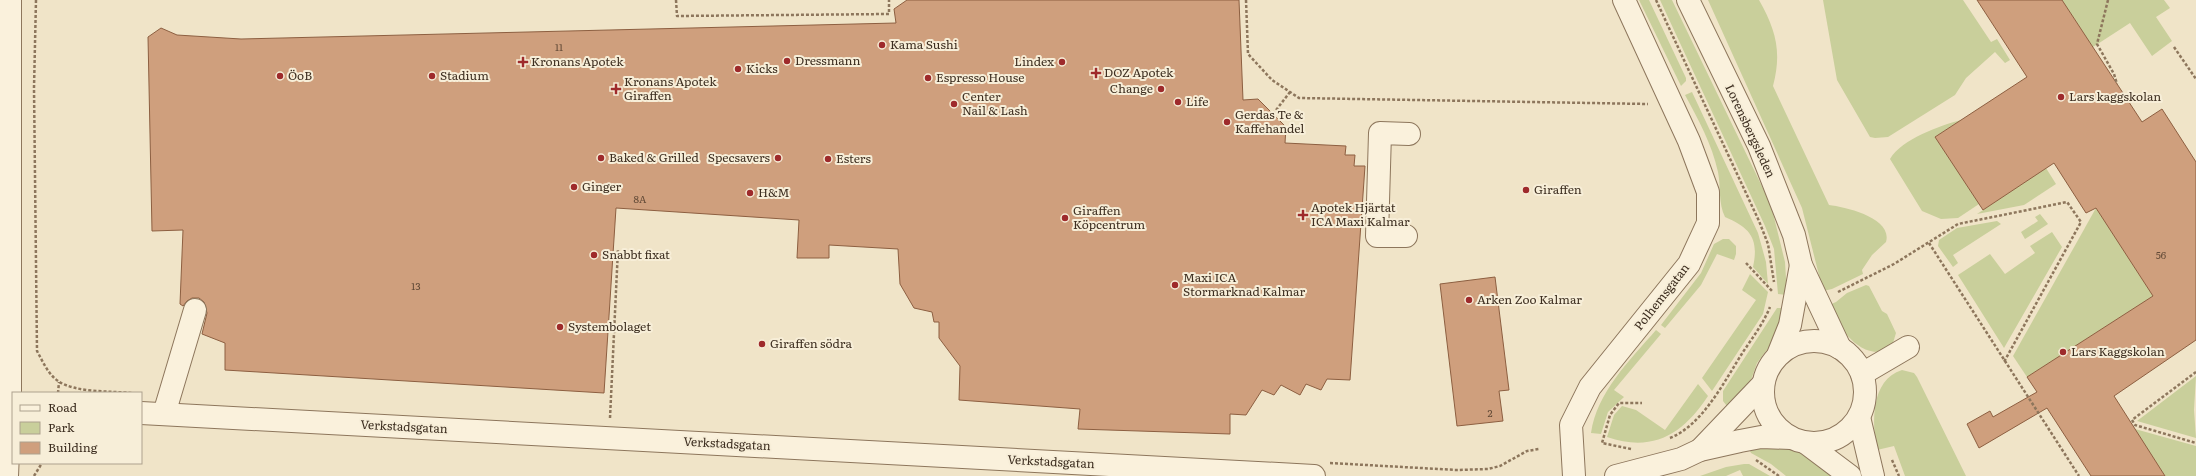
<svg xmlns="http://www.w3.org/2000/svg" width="2196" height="476" font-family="Literata,serif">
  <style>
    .green { fill: #c9cf9b }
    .building { fill: #cf9f7d; stroke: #8d5f41 }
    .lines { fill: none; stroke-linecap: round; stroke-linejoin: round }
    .minor-casing { stroke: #8d765c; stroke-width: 24 }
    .path { stroke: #8d765c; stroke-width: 2.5; stroke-dasharray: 3 2; stroke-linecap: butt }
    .minor { stroke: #faf1dc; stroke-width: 22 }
    .poi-dot { fill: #9e2a2b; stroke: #f7eed8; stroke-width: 1.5 }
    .labels { text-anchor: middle; stroke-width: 4; stroke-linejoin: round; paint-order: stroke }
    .number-label { font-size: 10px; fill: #624a37 }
    .poi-label { font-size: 12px; fill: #3d2e20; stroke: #f7eed8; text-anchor: start }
    .street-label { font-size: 12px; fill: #3d2e20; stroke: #f7eed8 }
  </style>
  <rect width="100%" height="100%" fill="#f0e4c8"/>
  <g class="green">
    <path d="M 1639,0 L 1649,0 L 1686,78 L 1686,81 L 1681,86 Z"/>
    <path d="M 1660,0 L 1672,0 L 1771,205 L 1785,262 L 1787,295 L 1778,294 L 1774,249 L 1765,226 Z"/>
    <path d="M 1708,0 L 1759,0 C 1776,30 1782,52 1773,86 L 1829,205 C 1846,207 1893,218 1886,242 L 1872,255 L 1862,270 L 1863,274 L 1832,289 L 1823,291 L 1802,208 Z"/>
    <path d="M 1823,0 L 1963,0 L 1991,42 L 1997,39 L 2010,60 L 2005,63 L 1995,52 L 1966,78 L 1955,95 L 1888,137 L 1875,138 L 1870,137 L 1837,80 Z"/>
    <path d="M 2062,0 L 2164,0 L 2170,8 L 2156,17 L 2172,41 L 2152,56 L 2130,23 L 2093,47 Z"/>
    <path d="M 1692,92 L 1758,233 L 1766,262 L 1768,284 L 1753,267 C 1759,239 1751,228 1725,217 C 1718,203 1721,187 1718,172 C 1712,144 1698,119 1685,95 Z"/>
    <path d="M 1961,120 L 1935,137 L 1979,204 L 1958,218 L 1941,219 L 1922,211 L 1890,159 C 1902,139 1939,126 1961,120 Z"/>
    <path d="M 2046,168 L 2056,184 L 2024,205 L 1977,214 Z"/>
    <path d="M 2096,208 L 2153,296 L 2027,377 L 2013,356 Z"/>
    <path d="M 2040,214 L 2048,224 L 2025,239 L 2021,232 L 2038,221 L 2035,217 Z"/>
    <path d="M 1997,221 L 2001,224 L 1953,255 L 1958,263 L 1953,267 L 1938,246 L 1939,240 L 1957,228 Z"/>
    <path d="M 2052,232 L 2062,247 L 2004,348 L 1958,275 L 1990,254 L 2005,274 L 2035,253 L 2030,246 Z"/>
    <path d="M 1723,239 L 1729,239 L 1736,246 L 1736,254 L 1734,260 L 1717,254 L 1701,285 L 1665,328 L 1661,325 L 1701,273 L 1714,244 Z"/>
    <path d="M 1750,274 L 1768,292 L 1763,314 L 1712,391 L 1702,378 L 1756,300 L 1742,290 Z"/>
    <path d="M 1866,285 L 1869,286 L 1882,311 L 1887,314 L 1896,333 L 1893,343 L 1880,352 C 1854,353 1839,325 1827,306 L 1836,302 L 1847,293 Z"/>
    <path d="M 1777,308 L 1785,308 L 1772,343 L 1757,363 L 1751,380 L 1730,410 L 1723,401 L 1723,391 Z"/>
    <path d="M 1656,330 L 1661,334 L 1614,390 L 1624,397 L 1608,412 L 1601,434 L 1591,433 C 1597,392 1630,360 1656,330 Z"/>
    <path d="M 1902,370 L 1914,373 L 1917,377 L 1966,476 L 1905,476 L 1894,446 L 1877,450 C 1872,424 1870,380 1902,370 Z"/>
    <path d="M 2196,376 L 2194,410 L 2196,438 L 2137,421 Z"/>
    <path d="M 1698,384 L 1708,396 C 1683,434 1653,453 1607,437 L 1614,415 L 1622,406 L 1636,410 L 1665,430 Z"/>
    <path d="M 2135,429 L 2196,446 L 2196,476 L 2165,476 Z"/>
    <path d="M 1748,447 C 1770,448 1792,446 1812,457 C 1820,462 1828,470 1836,476 L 1786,476 L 1771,464 L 1751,453 Z"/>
    <path d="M 1744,464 L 1749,464 L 1770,476 L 1743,476 L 1740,470 L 1726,476 L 1700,476 L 1726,467 Z"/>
  </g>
  <g class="building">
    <path d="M 907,0 L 1239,0 L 1243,100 L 1258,99 L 1286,127 L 1285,143 L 1346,146 L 1345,155 L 1355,155 L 1354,166 L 1365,166 L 1350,380 L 1327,379 L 1321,390 L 1306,384 L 1300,395 L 1281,385 L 1274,395 L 1262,390 L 1246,415 L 1230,414 L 1230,434 L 1078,429 L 1080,409 L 959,400 L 960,366 L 939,338 L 939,322 L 934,322 L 932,312 L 914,308 L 900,284 L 898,249 L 829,245 L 829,258 L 797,258 L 799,220 L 616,208 L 604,393 L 225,370 L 225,343 L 202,334 L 207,313 L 204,302 L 199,298 L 192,298 L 187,301 L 183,306 L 180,304 L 183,230 L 152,231 L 148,37 L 161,28 L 177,35 L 241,39 L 896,23 L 894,9 Z"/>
    <path d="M 1977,0 L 2062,0 L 2142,122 L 2162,109 L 2196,162 L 2196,340 L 2114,396 L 2165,476 L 2091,476 L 2047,408 L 1979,448 L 1967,424 L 1990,411 L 1993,417 L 2037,392 L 2027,377 L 2153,296 L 2096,208 L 2086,213 L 2054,163 L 1983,210 L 1935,137 L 2027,77 Z"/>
    <path d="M 1495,277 L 1509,390 L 1499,391 L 1503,421 L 1457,426 L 1440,284 Z"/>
  </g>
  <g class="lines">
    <g class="minor-casing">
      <g id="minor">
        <path d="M 1688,0 L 1759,146 L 1794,235 L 1801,265 L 1840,348"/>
        <path d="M 1406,236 L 1377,236 L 1380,133 L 1409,134"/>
        <circle cx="1814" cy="392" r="51"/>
        <path d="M 1778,355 L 1790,325 L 1801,265"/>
        <path d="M 1862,374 L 1908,347"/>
        <path d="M 141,413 L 1314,476"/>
        <path d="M 164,414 L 195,310"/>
        <path d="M 1859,417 L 1873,476"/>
        <path d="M 1806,443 L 1850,476"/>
        <path d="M 1700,450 L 1763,384"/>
        <path d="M 7,476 L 10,406 L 10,0"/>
        <path d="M 1574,476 L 1571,425 L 1590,387 L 1689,264 L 1708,223 L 1708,192 L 1689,141 L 1624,0"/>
        <path d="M 1616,476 L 1681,459 L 1700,450 L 1740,441 L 1761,437 L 1791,438"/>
      </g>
    </g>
    <g class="path">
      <path d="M 36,0 L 34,88 L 37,351 C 43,362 48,374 58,381 C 75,393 112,391 132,393"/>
      <path d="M 676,0 L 677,16 L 889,14 L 889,0"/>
      <path d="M 1246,0 L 1248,54 L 1272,80 L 1299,98 L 1648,104"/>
      <path d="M 1656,0 L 1759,221 L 1768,244 L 1774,282"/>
      <path d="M 2108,0 L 2097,44 L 2114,74 L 2117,84"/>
      <path d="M 2174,47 L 2196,79"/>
      <path d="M 1273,114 L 1290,92"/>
      <path d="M 1929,243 L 2079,476"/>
      <path d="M 1746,263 L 1773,292"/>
      <path d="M 1838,292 L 1894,264 L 1958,224 L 2067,202 L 2081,222 L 2004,362"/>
      <path d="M 2196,372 L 2132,420 L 2135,425 L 2196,443"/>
      <path d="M 58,393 L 59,382"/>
      <path d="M 610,418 L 618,249"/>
      <path d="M 1670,438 C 1703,425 1725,380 1743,352 C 1753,337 1763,324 1770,307"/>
      <path d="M 1631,449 L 1602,443 L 1610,415 L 1619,403 L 1642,403"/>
      <path d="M 1756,460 L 1779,476"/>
      <path d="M 1892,460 L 1899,476"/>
      <path d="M 1330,463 L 1457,470 L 1488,469 L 1500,466 L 1527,451 L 1539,449"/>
      <path d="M 34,476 L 42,463"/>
    </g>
    <use href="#minor" class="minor"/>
  </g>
  <g class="poi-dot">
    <circle cx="882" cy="45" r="4"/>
    <circle cx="787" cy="61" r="4"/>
    <path d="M521 56h4v4h4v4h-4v4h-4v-4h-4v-4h4z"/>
    <circle cx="1062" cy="62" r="4"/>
    <circle cx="738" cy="69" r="4"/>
    <path d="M1094 67h4v4h4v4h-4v4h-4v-4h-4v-4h4z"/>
    <circle cx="280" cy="76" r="4"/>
    <circle cx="432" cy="76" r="4"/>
    <circle cx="928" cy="78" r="4"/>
    <path d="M614 83h4v4h4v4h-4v4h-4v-4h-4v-4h4z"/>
    <circle cx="1161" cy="89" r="4"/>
    <circle cx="2061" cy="97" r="4"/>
    <circle cx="1178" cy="102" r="4"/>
    <circle cx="954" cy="104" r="4"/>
    <circle cx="1227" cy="122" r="4"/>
    <circle cx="601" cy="158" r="4"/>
    <circle cx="778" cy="158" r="4"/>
    <circle cx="828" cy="159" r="4"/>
    <circle cx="574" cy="187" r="4"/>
    <circle cx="1526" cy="190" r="4"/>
    <circle cx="750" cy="193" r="4"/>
    <path d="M1301 209h4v4h4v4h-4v4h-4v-4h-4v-4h4z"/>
    <circle cx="1065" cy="218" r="4"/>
    <circle cx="594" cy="255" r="4"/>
    <circle cx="1175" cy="285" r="4"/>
    <circle cx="1469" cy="300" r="4"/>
    <circle cx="560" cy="327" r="4"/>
    <circle cx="762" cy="344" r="4"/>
    <circle cx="2063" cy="352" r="4"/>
  </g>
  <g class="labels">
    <g class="number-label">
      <text x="559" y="51">11</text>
      <text x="640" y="203">8A</text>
      <text x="2161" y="259">56</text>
      <text x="416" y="290">13</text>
      <text x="1490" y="417">2</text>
    </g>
    <g class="poi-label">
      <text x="890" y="49">Kama Sushi</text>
      <text x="795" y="65">Dressmann</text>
      <text x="531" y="66">Kronans Apotek</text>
      <text x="1054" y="66" text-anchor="end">Lindex</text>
      <text x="746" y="73">Kicks</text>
      <text x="1104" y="77">DOZ Apotek</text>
      <text x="288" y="80">ÖoB</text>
      <text x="440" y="80">Stadium</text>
      <text x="936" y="82">Espresso House</text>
      <text x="624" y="86">Kronans Apotek<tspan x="624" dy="14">Giraffen</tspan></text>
      <text x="1153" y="93" text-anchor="end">Change</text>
      <text x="962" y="101">Center<tspan x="962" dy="14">Nail &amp; Lash</tspan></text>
      <text x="2069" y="101">Lars kaggskolan</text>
      <text x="1186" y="106">Life</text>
      <text x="1235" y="119">Gerdas Te &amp;<tspan x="1235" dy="14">Kaffehandel</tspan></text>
      <text x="609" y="162">Baked &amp; Grilled</text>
      <text x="770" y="162" text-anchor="end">Specsavers</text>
      <text x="836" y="163">Esters</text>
      <text x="582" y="191">Ginger</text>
      <text x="1534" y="194">Giraffen</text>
      <text x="758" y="197">H&amp;M</text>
      <text x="1311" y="212">Apotek Hjärtat<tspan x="1311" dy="14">ICA Maxi Kalmar</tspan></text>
      <text x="1073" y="215">Giraffen<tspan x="1073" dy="14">Köpcentrum</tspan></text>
      <text x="602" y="259">Snabbt fixat</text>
      <text x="1183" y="282">Maxi ICA<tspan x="1183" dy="14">Stormarknad Kalmar</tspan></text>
      <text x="1477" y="304">Arken Zoo Kalmar</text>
      <text x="568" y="331">Systembolaget</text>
      <text x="770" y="348">Giraffen södra</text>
      <text x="2071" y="356">Lars Kaggskolan</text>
    </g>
    <g class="street-label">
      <text transform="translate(1750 131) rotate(65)" y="4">Lorensbergsleden</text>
      <text transform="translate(1662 297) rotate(-52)" y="4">Polhemsgatan</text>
      <text transform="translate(404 427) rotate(3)" y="4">Verkstadsgatan</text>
      <text transform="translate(727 444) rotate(3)" y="4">Verkstadsgatan</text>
      <text transform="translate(1051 462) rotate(3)" y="4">Verkstadsgatan</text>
    </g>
  </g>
  <rect x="12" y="392" width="130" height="72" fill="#f7eed8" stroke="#ada18e"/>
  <rect x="20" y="405" width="20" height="6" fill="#faf1dc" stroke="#ada18e"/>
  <text x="48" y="412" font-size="12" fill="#3d2e20">Road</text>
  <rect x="20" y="422" width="20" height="12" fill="#c9cf9b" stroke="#ada18e"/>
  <text x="48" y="432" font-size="12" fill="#3d2e20">Park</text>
  <rect x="20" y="442" width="20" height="12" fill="#cf9f7d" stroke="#ada18e"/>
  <text x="48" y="452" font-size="12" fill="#3d2e20">Building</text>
</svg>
